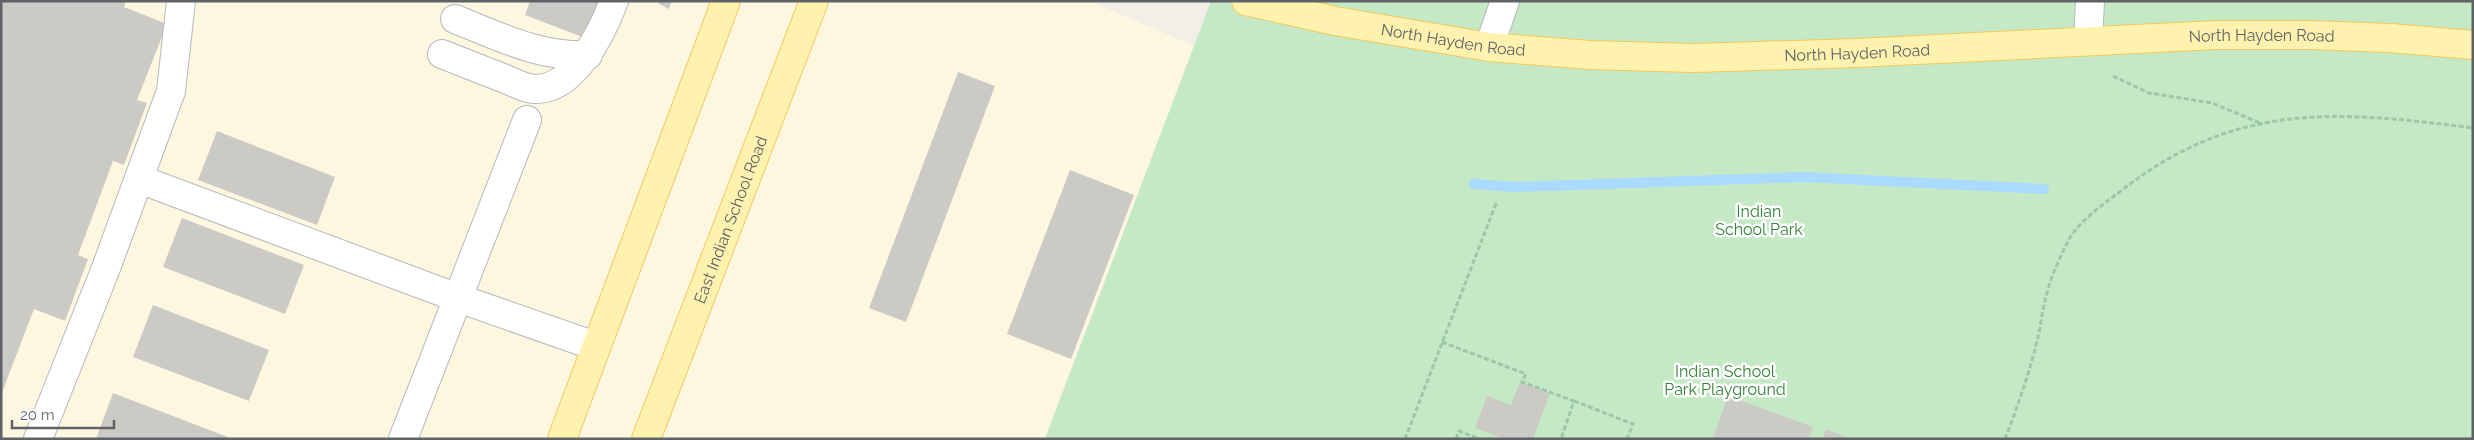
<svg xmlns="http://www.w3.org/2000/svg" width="2474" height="440" font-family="Raleway,sans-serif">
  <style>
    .commercial { fill: #fef7e0 }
    .green { fill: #c5e8c5 }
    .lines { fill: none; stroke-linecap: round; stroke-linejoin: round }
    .stream { stroke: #aadaff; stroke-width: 10 }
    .building { fill: #cccac5 }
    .minor-casing { stroke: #b5b8bc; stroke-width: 30 }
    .major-casing { stroke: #f2c960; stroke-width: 30 }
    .path { stroke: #9cc7a9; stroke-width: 3; stroke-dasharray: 5 2.5; stroke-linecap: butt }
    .minor { stroke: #fff; stroke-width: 28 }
    .major { stroke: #fff2af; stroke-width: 28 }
    .labels { text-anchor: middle; stroke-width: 5; stroke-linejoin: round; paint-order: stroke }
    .street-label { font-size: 16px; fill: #5f6368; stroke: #fff }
    .park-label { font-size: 16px; fill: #348238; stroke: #fff }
  </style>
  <rect width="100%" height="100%" fill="#f1efe8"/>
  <path class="commercial" d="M 1,1 L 1089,1 L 1195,46 L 1044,439 L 1,439 Z"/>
  <path class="green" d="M 1211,1 L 2473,1 L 2473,439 L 1045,439 Z"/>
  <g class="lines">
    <path class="stream" d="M 1474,184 L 1515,187 L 1804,177 L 2044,189"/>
  </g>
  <g class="building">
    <path d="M 1,1 L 126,1 L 124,7 L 167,24 L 137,100 L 147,103 L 124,165 L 113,161 L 78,255 L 88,259 L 65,321 L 34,309 L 1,395 Z"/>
    <path d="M 530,1 L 605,1 L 590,40 L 525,15 Z"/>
    <path d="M 660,1 L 672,1 L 669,9 L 659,4 Z"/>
    <path d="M 958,72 L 995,86 L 906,322 L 869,308 Z"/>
    <path d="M 217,131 L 335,177 L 317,225 L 198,180 Z"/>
    <path d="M 1070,170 L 1134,195 L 1071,359 L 1007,334 Z"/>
    <path d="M 182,218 L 304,265 L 285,314 L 163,267 Z"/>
    <path d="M 153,305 L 269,350 L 249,401 L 133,357 Z"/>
    <path d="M 1520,382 L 1550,393 L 1533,439 L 1505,439 L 1475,428 L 1487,396 L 1511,405 Z"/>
    <path d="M 113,393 L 233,439 L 96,439 Z"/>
    <path d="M 1728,396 L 1813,427 L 1809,439 L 1713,439 Z"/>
    <path d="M 1826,429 L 1851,439 L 1823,439 Z"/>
  </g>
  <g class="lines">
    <g class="minor-casing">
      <g id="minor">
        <path d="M 455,19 C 498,36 541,58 588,55"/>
        <path d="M 2088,41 L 2090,1"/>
        <path d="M 1489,47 L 1505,1"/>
        <path d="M 442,54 C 462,62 482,70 503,78 C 511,81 520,86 528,88 C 571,97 602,33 614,1"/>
        <path d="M 139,179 L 458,298 L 595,346"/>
        <path d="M 38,439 L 106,268 L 171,91 L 181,1"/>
        <path d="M 403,439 L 527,120"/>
      </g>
    </g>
    <g class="major-casing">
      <g id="major">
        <path id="s1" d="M 1246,1 L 1335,21 L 1489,47 L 1590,55 L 1693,58 L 1857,53 L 2216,35 L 2310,35 L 2390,38 L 2473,45"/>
        <path d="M 562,439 L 726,1"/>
        <path id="s2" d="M 646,439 L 814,1"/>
      </g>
    </g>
    <g class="path">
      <path d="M 2113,76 L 2149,93 L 2212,103 L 2260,123"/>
      <path d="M 1442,342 L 1526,374 L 1522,382 L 1574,401 L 1561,439"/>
      <path d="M 1574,401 L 1633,424 L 1627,439"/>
      <path d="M 1405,439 L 1497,201"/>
      <path d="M 1456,439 L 1459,431 L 1480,439"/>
      <path d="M 2005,439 C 2017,408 2028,377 2036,345 C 2041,327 2042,308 2048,290 C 2052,273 2061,256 2068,241 C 2079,220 2108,201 2126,187 C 2239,101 2340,111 2473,128"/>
    </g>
    <use href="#minor" class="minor"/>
    <use href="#major" class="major"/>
  </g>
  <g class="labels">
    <g class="street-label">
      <text dy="6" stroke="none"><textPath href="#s1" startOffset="1021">North Hayden Road</textPath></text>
      <text dy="6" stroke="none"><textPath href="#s1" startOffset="211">North Hayden Road</textPath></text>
      <text dy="6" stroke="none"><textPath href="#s1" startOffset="616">North Hayden Road</textPath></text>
      <text dy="6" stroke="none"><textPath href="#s2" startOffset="235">East Indian School Road</textPath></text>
    </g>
    <g class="park-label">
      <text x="1759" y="217">Indian<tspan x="1759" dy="18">School Park</tspan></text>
      <text x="1725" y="377">Indian School<tspan x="1725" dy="18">Park Playground</tspan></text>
    </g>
  </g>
  <rect width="2474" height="440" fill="none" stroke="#5f6368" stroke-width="5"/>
  <path d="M12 420v8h102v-8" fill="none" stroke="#5f6368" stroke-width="2.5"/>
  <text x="20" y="420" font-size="15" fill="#5f6368" stroke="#ffffff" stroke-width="4" paint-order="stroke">20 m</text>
</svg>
